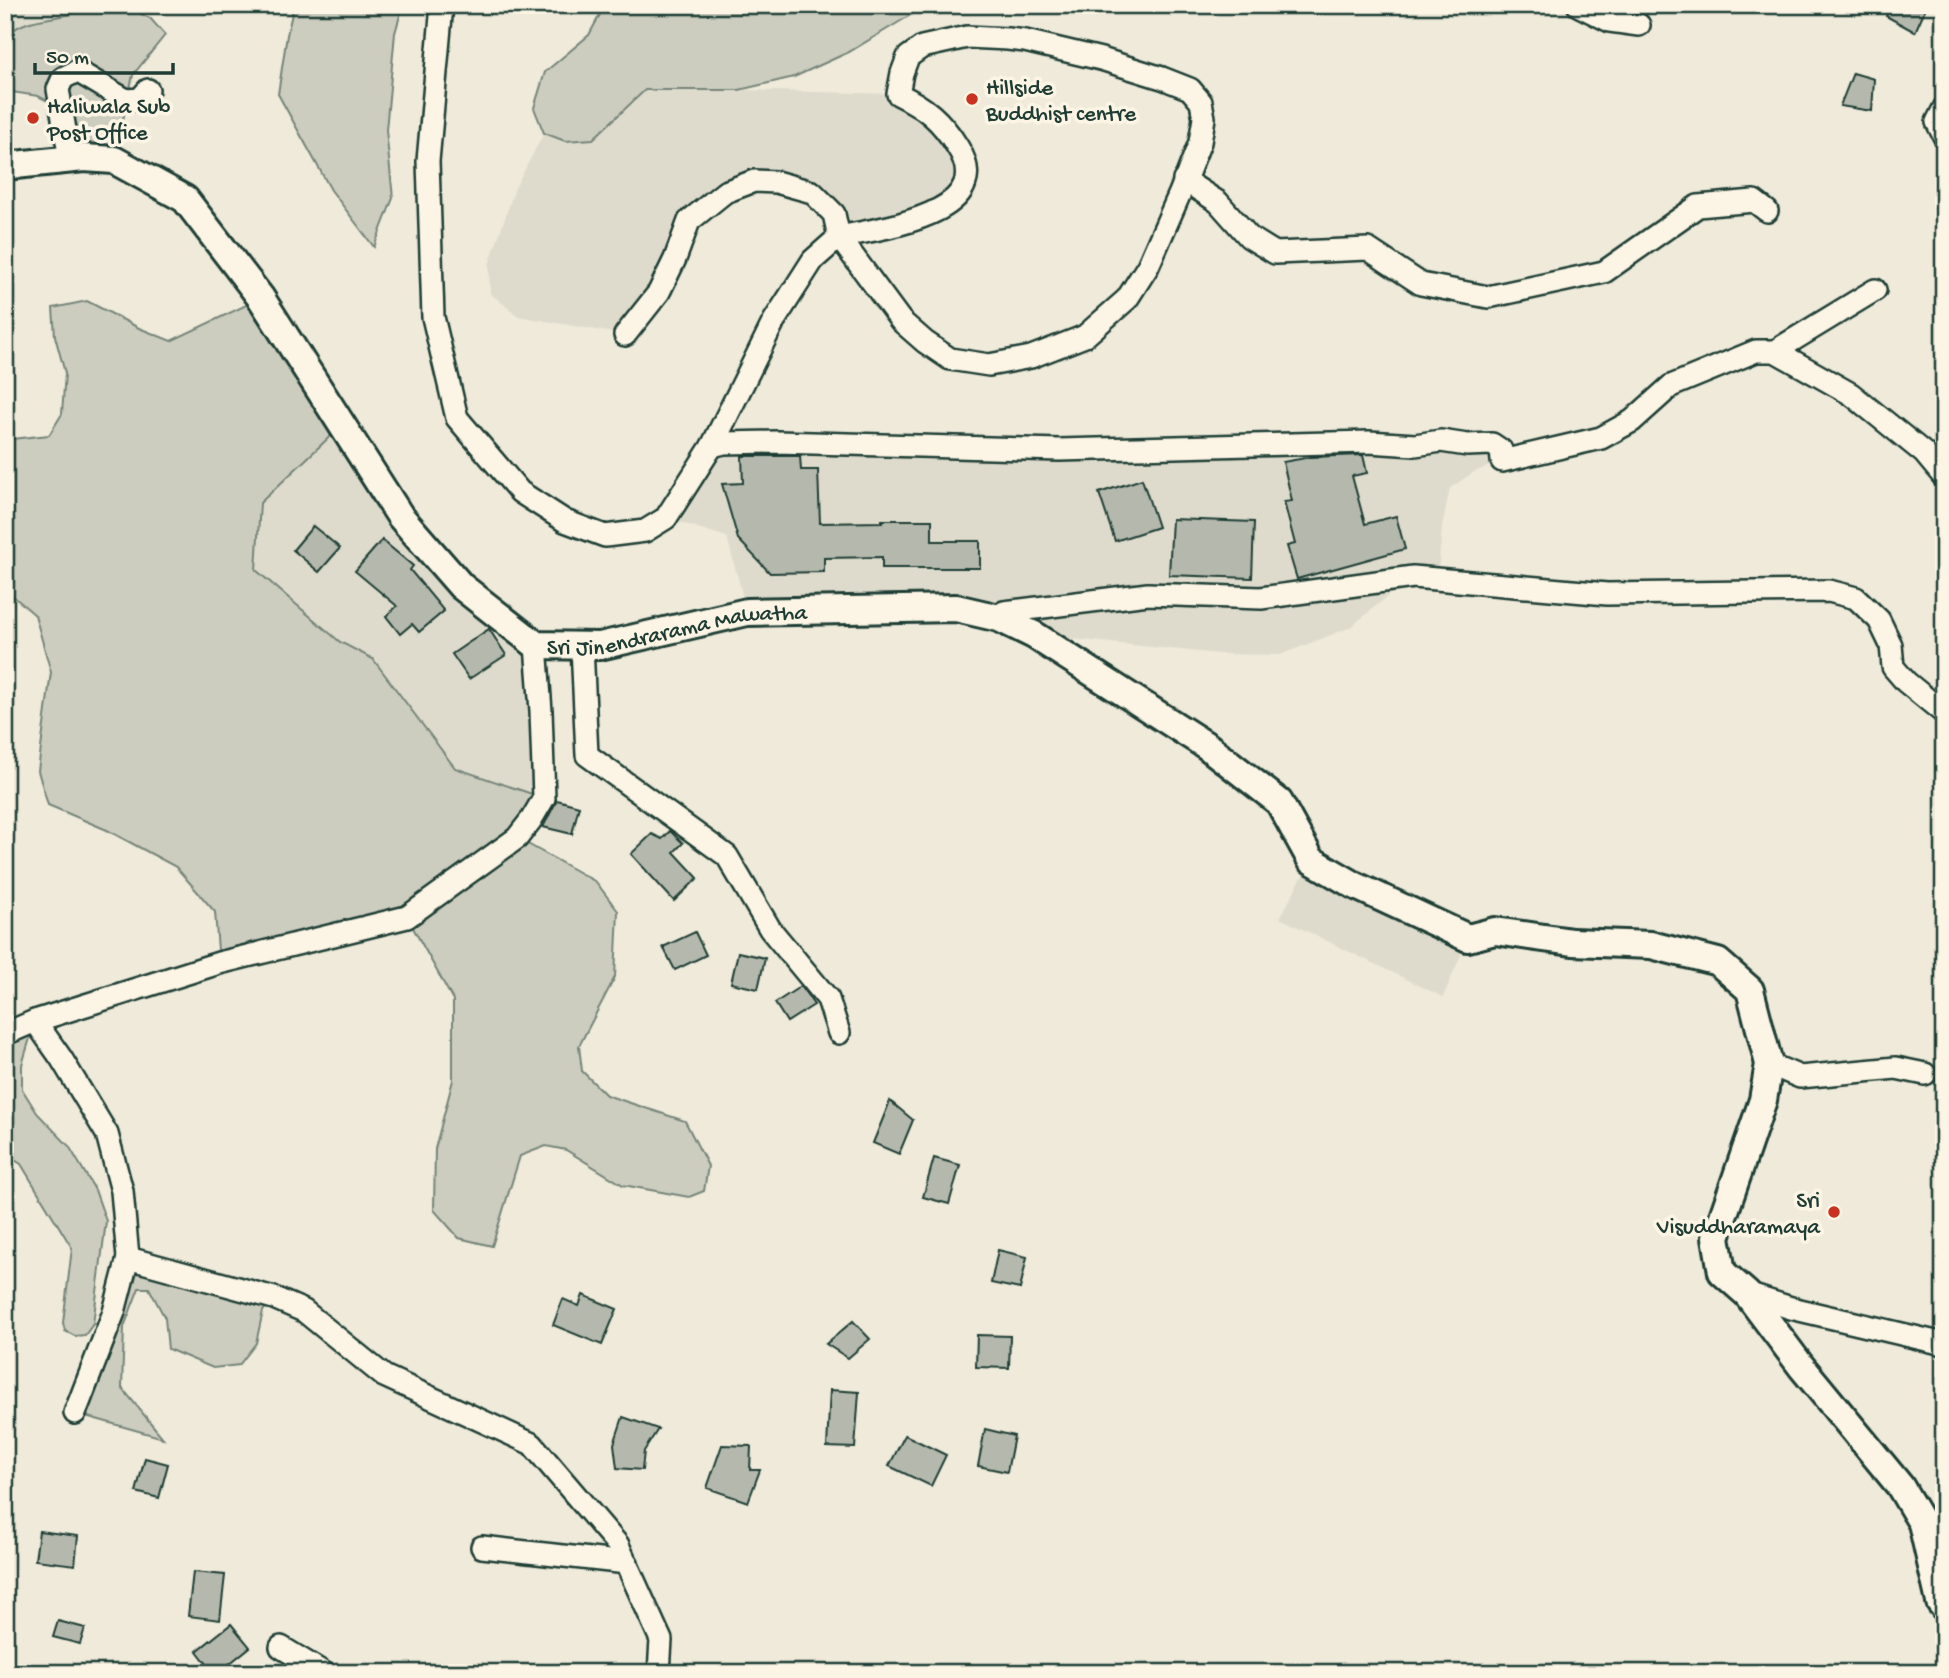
<svg xmlns="http://www.w3.org/2000/svg" width="1949" height="1678" font-family="'Gochi Hand',sans-serif">
  <style>
    .built { fill: #dedbcc }
    .green { fill: #cccdbf; stroke: #76857a; stroke-width: 2 }
    .building { fill: #b5b9ad; stroke: #1f3d34; stroke-width: 2 }
    .lines { fill: none; stroke-linecap: round; stroke-linejoin: round }
    .minor-casing { stroke: #1f3d34; stroke-width: 26 }
    .major-casing { stroke: #1f3d34; stroke-width: 32 }
    .minor { stroke: #fcf5e5; stroke-width: 21 }
    .major { stroke: #fcf5e5; stroke-width: 26 }
    .poi-dot { fill: #c8321e; stroke: #fcf5e5; stroke-width: 2.5 }
    .labels { text-anchor: middle; stroke-width: 7; stroke-linejoin: round; paint-order: stroke }
    .poi-label { font-size: 23px; fill: #1f3d34; stroke: #fcf5e5; text-anchor: start }
    .street-label { font-size: 23px; fill: #1f3d34; stroke: #fcf5e5 }
  </style>
  <rect width="100%" height="100%" fill="#efeada"/>
  <filter id="ink" filterUnits="userSpaceOnUse"><feTurbulence type="fractalNoise" baseFrequency=".0143" numOctaves="2"/><feDisplacementMap in="SourceGraphic" scale="14" xChannelSelector="R" yChannelSelector="G"/><feConvolveMatrix kernelMatrix="1 2 1 2 8 2 1 2 1" color-interpolation-filters="sRGB"/></filter>
  <g filter="url(#ink)">
    <g class="built">
      <path d="M 5,5 L 90,5 L 75,13 L 33,21 L 9,33 L 5,38 Z"/>
      <path d="M 645,90 L 739,90 L 898,94 L 964,156 L 950,202 L 839,237 L 812,192 L 754,181 L 689,221 L 625,335 L 518,316 L 490,293 L 489,265 L 515,188 L 544,133 L 565,141 L 593,139 Z"/>
      <path d="M 342,425 L 400,516 L 536,645 L 544,798 L 455,768 L 373,659 L 340,642 L 256,570 L 260,503 Z"/>
      <path d="M 1492,444 L 1502,461 L 1474,472 L 1450,488 L 1442,526 L 1437,584 L 1403,583 L 1351,627 L 1280,655 L 1220,654 L 1034,635 L 956,608 L 747,612 L 727,537 L 666,518 L 712,446 Z"/>
      <path d="M 1311,860 L 1468,938 L 1443,997 L 1280,918 Z"/>
    </g>
    <g class="green">
      <path d="M 90,5 L 121,5 L 150,18 L 165,35 L 133,75 L 114,160 L 84,158 L 56,105 L 38,96 L 5,91 L 5,38 C 21,17 52,20 75,13 C 80,11 85,8 90,5 Z"/>
      <path d="M 294,5 L 403,5 L 395,33 L 386,130 L 393,198 L 374,247 L 331,190 L 278,94 L 287,35 Z"/>
      <path d="M 605,5 L 915,5 L 914,13 L 849,52 L 794,77 L 739,90 L 645,90 L 593,139 L 565,141 L 544,133 L 534,108 L 545,72 L 589,35 Z"/>
      <path d="M 261,298 L 342,425 L 260,503 L 256,570 L 340,642 L 373,659 L 455,768 L 544,798 L 517,838 L 596,882 L 618,911 L 615,977 L 579,1046 L 582,1071 L 606,1095 L 685,1121 L 708,1166 L 704,1191 L 689,1197 L 623,1185 L 566,1150 L 546,1146 L 520,1156 L 492,1246 L 459,1238 L 434,1210 L 435,1149 L 453,1080 L 453,1000 L 407,917 L 219,963 L 215,912 L 176,867 L 107,830 L 48,805 L 38,771 L 51,672 L 35,615 L 5,589 L 5,436 L 12,439 L 49,435 L 62,414 L 65,373 L 55,336 L 53,308 L 87,301 L 139,328 L 171,341 Z"/>
      <path d="M 35,1021 L 22,1065 L 22,1089 L 37,1113 L 69,1146 L 95,1190 L 106,1221 L 93,1324 L 85,1335 L 75,1336 L 65,1331 L 63,1323 L 72,1248 L 21,1164 L 5,1154 L 5,1034 Z"/>
      <path d="M 128,1258 L 274,1298 L 263,1311 L 256,1343 L 239,1365 L 213,1368 L 168,1349 L 165,1318 L 149,1288 L 139,1288 L 124,1327 L 122,1388 L 163,1438 L 75,1413 Z"/>
    </g>
    <g class="building">
      <path d="M 1890,5 L 1927,5 L 1915,32 L 1886,16 Z"/>
      <path d="M 1853,73 L 1874,79 L 1872,111 L 1840,106 Z"/>
      <path d="M 1363,455 L 1367,473 L 1352,476 L 1365,524 L 1396,516 L 1405,549 L 1297,579 L 1287,546 L 1295,544 L 1284,502 L 1292,501 L 1283,462 L 1311,457 Z"/>
      <path d="M 742,456 L 800,456 L 801,470 L 818,470 L 820,523 L 882,522 L 882,520 L 932,520 L 932,541 L 980,541 L 980,568 L 882,568 L 882,557 L 824,558 L 824,572 L 770,573 L 738,539 L 722,484 L 743,483 Z"/>
      <path d="M 1142,479 L 1158,527 L 1115,541 L 1099,493 Z"/>
      <path d="M 1172,519 L 1254,522 L 1252,578 L 1169,575 Z"/>
      <path d="M 313,526 L 340,548 L 319,572 L 293,550 Z"/>
      <path d="M 382,540 L 413,566 L 410,570 L 444,611 L 419,632 L 412,624 L 400,634 L 386,616 L 397,606 L 355,571 Z"/>
      <path d="M 489,629 L 506,655 L 469,679 L 452,654 Z"/>
      <path d="M 557,800 L 579,806 L 572,834 L 543,827 Z"/>
      <path d="M 670,831 L 683,843 L 674,852 L 698,878 L 674,901 L 631,854 L 652,834 L 662,839 Z"/>
      <path d="M 695,932 L 706,955 L 675,970 L 663,947 Z"/>
      <path d="M 738,952 L 765,958 L 758,989 L 731,983 Z"/>
      <path d="M 801,986 L 814,1005 L 787,1022 L 775,1003 Z"/>
      <path d="M 890,1101 L 913,1120 L 899,1154 L 873,1143 Z"/>
      <path d="M 934,1158 L 960,1165 L 949,1204 L 923,1197 Z"/>
      <path d="M 998,1250 L 1027,1257 L 1020,1289 L 991,1283 Z"/>
      <path d="M 583,1295 L 617,1309 L 602,1345 L 553,1325 L 563,1299 L 579,1306 Z"/>
      <path d="M 853,1321 L 870,1339 L 848,1358 L 826,1344 Z"/>
      <path d="M 977,1335 L 1010,1336 L 1009,1368 L 976,1367 Z"/>
      <path d="M 830,1390 L 859,1392 L 855,1448 L 827,1447 Z"/>
      <path d="M 623,1417 L 658,1429 L 644,1451 L 642,1470 L 617,1468 L 614,1444 Z"/>
      <path d="M 985,1429 L 1014,1436 L 1007,1472 L 978,1466 Z"/>
      <path d="M 905,1435 L 946,1455 L 931,1486 L 889,1466 Z"/>
      <path d="M 722,1445 L 751,1446 L 750,1470 L 760,1470 L 748,1502 L 707,1488 Z"/>
      <path d="M 145,1458 L 168,1464 L 159,1498 L 136,1492 Z"/>
      <path d="M 39,1531 L 78,1536 L 75,1565 L 35,1560 Z"/>
      <path d="M 193,1572 L 225,1575 L 220,1620 L 188,1616 Z"/>
      <path d="M 58,1621 L 85,1628 L 80,1644 L 53,1637 Z"/>
      <path d="M 231,1624 L 250,1647 L 218,1673 L 214,1673 L 197,1651 Z"/>
    </g>
    <g class="lines">
      <g class="minor-casing">
        <g id="minor">
          <path d="M 442,5 L 428,161 L 433,317 L 457,418 L 520,492 L 565,521 L 605,536 L 645,531 L 666,518 L 712,446 L 774,321 L 813,260 L 839,237 L 901,321 L 925,342 L 950,359 L 989,365 L 1031,357 L 1085,336 L 1127,299 L 1148,266 L 1180,193 L 1200,142 L 1204,118 L 1201,102 L 1190,89 L 1162,78 L 1101,59 L 1025,41 L 1008,39 L 967,37 L 922,47 L 908,57 L 902,73 L 898,94 C 925,107 941,120 957,146 C 1001,214 881,228 839,237 L 834,214 L 812,192 L 776,182 L 754,181 L 725,192 L 689,221 L 675,259 L 659,292 L 625,335"/>
          <path d="M 1578,5 L 1610,21 L 1639,25"/>
          <path d="M 1944,108 L 1937,122 L 1944,136"/>
          <path d="M 70,159 L 58,89 L 63,78 L 77,71 L 126,100 L 140,99 L 148,90"/>
          <path d="M 1184,180 L 1218,202 L 1249,237 L 1275,253 L 1368,249 L 1421,284 L 1488,297 L 1604,272 L 1698,206 L 1754,201 L 1767,211"/>
          <path d="M 1775,351 L 1875,290"/>
          <path d="M 712,446 L 724,443 L 777,442 L 1059,450 L 1369,442 L 1415,445 L 1441,441 L 1467,445 L 1492,444 L 1501,450 L 1502,461 L 1601,438 L 1632,421 L 1671,386 L 1756,351 L 1775,351 L 1851,394 L 1924,453 L 1944,477"/>
          <path d="M 999,618 L 1004,612 L 1148,594 L 1261,598 L 1413,577 L 1607,594 L 1829,591 L 1856,598 L 1879,620 L 1891,645 L 1893,667 L 1906,682 L 1944,713"/>
          <path d="M 582,646 L 587,755 L 727,856 L 770,929 L 828,999 L 839,1033"/>
          <path d="M 35,1021 L 61,1058 L 107,1134 L 122,1191 L 128,1258 L 114,1312 L 75,1413"/>
          <path d="M 5,1034 L 35,1021 L 219,963 L 407,917 L 517,838 L 531,820 L 544,798 L 541,711 L 536,645"/>
          <path d="M 1769,1064 L 1800,1077 L 1896,1068 L 1925,1074"/>
          <path d="M 128,1258 L 274,1298 L 304,1311 L 384,1376 L 532,1444 L 618,1545 L 661,1640 L 659,1673"/>
          <path d="M 1747,1294 L 1791,1308 L 1944,1344"/>
          <path d="M 482,1547 L 627,1563"/>
          <path d="M 281,1647 L 324,1673"/>
        </g>
      </g>
      <g class="major-casing">
        <g id="major">
          <path id="s1" d="M 5,166 L 84,158 L 114,160 L 185,199 L 261,298 L 400,516 L 461,586 L 536,645 L 600,646 L 747,612 L 956,608 L 999,618 L 1034,635 L 1207,746 L 1279,802 L 1311,860 L 1354,885 L 1468,938 L 1495,931 L 1572,942 L 1651,945 L 1718,962 L 1750,990 L 1769,1064 L 1763,1100 L 1716,1237 L 1722,1272 L 1747,1294 L 1801,1366 L 1900,1486 L 1922,1523 L 1940,1602 L 1944,1607"/>
        </g>
      </g>
      <use href="#minor" class="minor"/>
      <use href="#major" class="major"/>
    </g>
  </g>
  <g class="poi-dot">
    <circle cx="972" cy="99" r="7"/>
    <circle cx="33" cy="118" r="7"/>
    <circle cx="1834" cy="1212" r="7"/>
  </g>
  <g class="labels">
    <g class="poi-label">
      <text x="986" y="94">Hillside<tspan x="986" dy="26">Buddhist centre</tspan></text>
      <text x="47" y="113">Haliwala Sub<tspan x="47" dy="26">Post Office</tspan></text>
      <text x="1820" y="1207" text-anchor="end">Sri<tspan x="1820" dy="26">Visuddharamaya</tspan></text>
    </g>
    <g class="street-label">
      <text dy="8" stroke="none"><textPath href="#s1" startOffset="905">Sri Jinendrarama Mawatha</textPath></text>
    </g>
  </g>
  <rect width="1949" height="1678" fill="none" stroke="#fcf5e5" stroke-width="28"/>
  <rect x="14" y="14" width="1921" height="1650" fill="none" stroke="#1f3d34" stroke-width="2.5" filter="url(#ink)"/>
  <path d="M35 63v10h138v-10" fill="none" stroke="#1f3d34" stroke-width="3.5"/>
  <text x="46" y="63" font-size="21" fill="#1f3d34" stroke="#fcf5e5" stroke-width="5" paint-order="stroke">50 m</text>
</svg>
